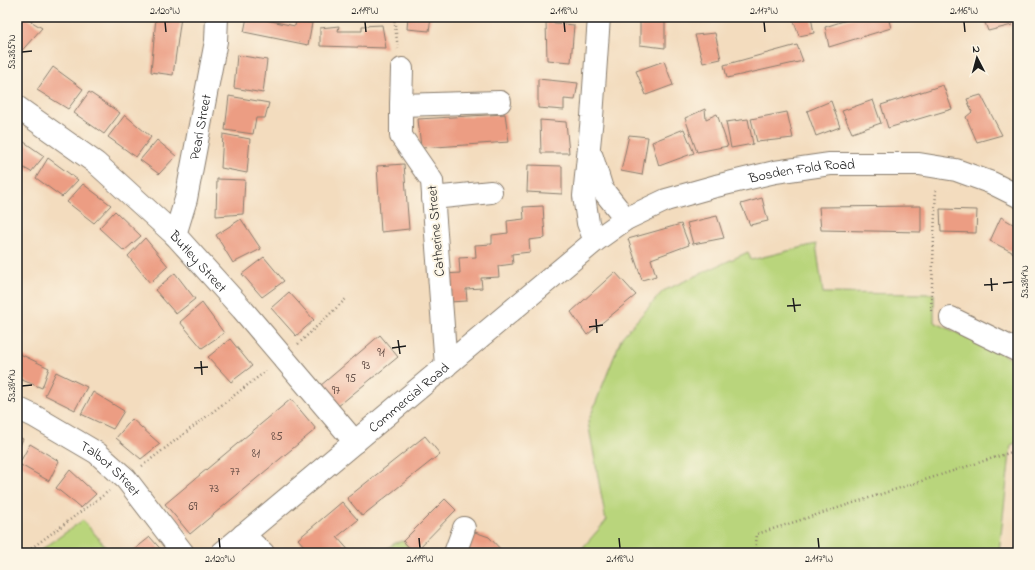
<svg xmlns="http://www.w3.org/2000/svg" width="1035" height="570" font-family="'Indie Flower',sans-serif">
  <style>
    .green { fill: #b9d57b; stroke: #6a784c }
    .building { fill: #ec9d83 }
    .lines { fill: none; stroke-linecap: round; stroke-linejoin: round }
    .minor-casing { stroke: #887c6d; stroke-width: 24 }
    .path { stroke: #887c6d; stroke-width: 2.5; stroke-dasharray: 1 3; stroke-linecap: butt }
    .minor { stroke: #fff; stroke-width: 22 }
    .ticks { fill: none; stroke: #1c1c1c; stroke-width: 1.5 }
    .labels { text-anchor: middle; stroke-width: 4; stroke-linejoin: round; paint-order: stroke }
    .number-label { font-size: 12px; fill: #503c36 }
    .street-label { font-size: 14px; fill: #1c1c1c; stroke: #fcf5e5 }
    .neatline { fill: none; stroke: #1c1c1c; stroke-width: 1.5 }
    .ticks-label { font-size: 10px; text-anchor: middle; fill: #1c1c1c }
  </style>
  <rect width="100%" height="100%" fill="#fcf5e5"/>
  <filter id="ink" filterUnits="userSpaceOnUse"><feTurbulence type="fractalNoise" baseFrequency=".025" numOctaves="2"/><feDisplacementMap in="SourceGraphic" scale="8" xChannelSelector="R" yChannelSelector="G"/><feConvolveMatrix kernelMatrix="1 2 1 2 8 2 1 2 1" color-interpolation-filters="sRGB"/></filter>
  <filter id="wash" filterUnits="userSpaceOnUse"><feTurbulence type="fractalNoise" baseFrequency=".012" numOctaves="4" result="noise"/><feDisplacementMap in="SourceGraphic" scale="16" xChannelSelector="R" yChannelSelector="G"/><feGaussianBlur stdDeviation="0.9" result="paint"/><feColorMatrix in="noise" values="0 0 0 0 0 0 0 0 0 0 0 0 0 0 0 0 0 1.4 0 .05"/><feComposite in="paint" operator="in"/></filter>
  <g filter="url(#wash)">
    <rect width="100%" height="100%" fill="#f3dcbe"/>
    <g class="green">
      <path d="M 816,244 L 823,293 L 934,294 L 934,322 L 997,351 L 1018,363 L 1018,442 L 1011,445 L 999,553 L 578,553 L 606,521 L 588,422 L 622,337 L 663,291 L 748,252 L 751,260 Z"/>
      <path d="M 83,520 L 111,553 L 37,553 Z"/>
      <path d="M 403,541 L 414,553 L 380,553 L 395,543 Z"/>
    </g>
    <g id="blocks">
      <g class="building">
        <path d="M 19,17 L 24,17 L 42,28 L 17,56 L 17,20 Z"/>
        <path d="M 156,17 L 181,17 L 173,75 L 151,72 Z"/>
        <path d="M 247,17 L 266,17 L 266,20 L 295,26 L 296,21 L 312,23 L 308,45 L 244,32 Z"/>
        <path d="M 408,17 L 431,17 L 429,31 L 407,29 Z"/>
        <path d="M 640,17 L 665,17 L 665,48 L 640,45 Z"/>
        <path d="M 804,17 L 811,17 L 814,33 L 799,36 L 793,19 Z"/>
        <path d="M 856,17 L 888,17 L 891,28 L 829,47 L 825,27 Z"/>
        <path d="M 983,17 L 1010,17 L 1012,25 L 988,31 Z"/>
        <path d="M 546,22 L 574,25 L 571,62 L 547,60 Z"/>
        <path d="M 382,25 L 386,48 L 320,46 L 320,28 L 339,26 L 338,31 L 362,31 L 362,26 Z"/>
        <path d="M 715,33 L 721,59 L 703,63 L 695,35 Z"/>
        <path d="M 797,45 L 803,61 L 727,78 L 724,65 Z"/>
        <path d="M 237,55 L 267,60 L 263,93 L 234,88 Z"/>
        <path d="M 664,61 L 673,85 L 646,95 L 636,71 Z"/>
        <path d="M 53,67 L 83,89 L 68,109 L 37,90 Z"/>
        <path d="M 538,79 L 578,83 L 575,100 L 564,99 L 564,110 L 538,108 Z"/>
        <path d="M 943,85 L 952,109 L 888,128 L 881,105 Z"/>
        <path d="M 89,92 L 120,113 L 104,134 L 74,113 Z"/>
        <path d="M 981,95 L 1002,135 L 977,142 L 966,117 L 972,112 L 967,99 Z"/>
        <path d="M 229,96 L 269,103 L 265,118 L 256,118 L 253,134 L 225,130 Z"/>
        <path d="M 873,100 L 881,123 L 852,133 L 842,111 Z"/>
        <path d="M 831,101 L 840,127 L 816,136 L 807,111 Z"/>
        <path d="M 705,109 L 706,119 L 717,114 L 728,146 L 697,152 L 685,118 Z"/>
        <path d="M 787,112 L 793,138 L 757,142 L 751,119 Z"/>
        <path d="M 505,114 L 509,142 L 421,148 L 418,119 Z"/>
        <path d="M 125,115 L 151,137 L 136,157 L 108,137 Z"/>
        <path d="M 748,119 L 753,144 L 731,148 L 726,122 Z"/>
        <path d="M 540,120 L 566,122 L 569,153 L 541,153 Z"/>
        <path d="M 684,129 L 694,153 L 659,166 L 652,142 Z"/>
        <path d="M 223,134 L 250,139 L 247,173 L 221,168 Z"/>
        <path d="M 629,135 L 648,137 L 642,175 L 621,171 Z"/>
        <path d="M 17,137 L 44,156 L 31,172 L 17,164 Z"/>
        <path d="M 157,140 L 176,156 L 159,174 L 140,160 Z"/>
        <path d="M 48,158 L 78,180 L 62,197 L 36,178 Z"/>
        <path d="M 404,164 L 409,229 L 381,232 L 377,166 Z"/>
        <path d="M 528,165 L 562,166 L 562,194 L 527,192 Z"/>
        <path d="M 217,179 L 245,180 L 243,214 L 216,216 Z"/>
        <path d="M 83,184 L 111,205 L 94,223 L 67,202 Z"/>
        <path d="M 762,198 L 768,221 L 750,225 L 741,204 Z"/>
        <path d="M 543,206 L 545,238 L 529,240 L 530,252 L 512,254 L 513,264 L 498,266 L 499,277 L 481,278 L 482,288 L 466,289 L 467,301 L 448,302 L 445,274 L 460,273 L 459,258 L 476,257 L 475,245 L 492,244 L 492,235 L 508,233 L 507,221 L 524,219 L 523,207 Z"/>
        <path d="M 921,206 L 921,232 L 821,230 L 819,207 Z"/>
        <path d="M 940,209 L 977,210 L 976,233 L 941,232 Z"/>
        <path d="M 115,211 L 141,236 L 124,251 L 99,228 Z"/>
        <path d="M 717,216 L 724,238 L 693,244 L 687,223 Z"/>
        <path d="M 1001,217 L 1018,227 L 1018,255 L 990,241 Z"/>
        <path d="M 241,219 L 261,249 L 233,263 L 216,235 Z"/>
        <path d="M 681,224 L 689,245 L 651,259 L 656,276 L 642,280 L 628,239 Z"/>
        <path d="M 145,238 L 168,266 L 150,283 L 128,256 Z"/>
        <path d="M 264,257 L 284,281 L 262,297 L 242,274 Z"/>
        <path d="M 615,272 L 636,295 L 587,335 L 571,312 Z"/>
        <path d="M 175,273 L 195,299 L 176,314 L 155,290 Z"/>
        <path d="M 289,292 L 314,320 L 296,336 L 271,308 Z"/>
        <path d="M 202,303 L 224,333 L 202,348 L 180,322 Z"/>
        <path d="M 380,335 L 398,357 L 337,407 L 320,386 Z"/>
        <path d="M 230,339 L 252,366 L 231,382 L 208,357 Z"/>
        <path d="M 18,353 L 49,368 L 42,388 L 17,378 Z"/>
        <path d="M 56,372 L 87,387 L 75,410 L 45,395 Z"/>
        <path d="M 93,392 L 124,411 L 113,429 L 81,414 Z"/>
        <path d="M 291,399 L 316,429 L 190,534 L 165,504 Z"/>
        <path d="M 132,419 L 160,444 L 141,459 L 116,438 Z"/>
        <path d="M 17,436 L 23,439 L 17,452 Z"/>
        <path d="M 425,436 L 440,454 L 362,516 L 347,498 Z"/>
        <path d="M 30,444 L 59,461 L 49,481 L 19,464 Z"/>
        <path d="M 70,470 L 96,494 L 81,508 L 56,488 Z"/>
        <path d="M 445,499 L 456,510 L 414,553 L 403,541 Z"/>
        <path d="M 342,502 L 358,520 L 337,537 L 351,553 L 320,553 L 318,551 L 317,553 L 310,553 L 298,539 Z"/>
        <path d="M 469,530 L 489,537 L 504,553 L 462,553 Z"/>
        <path d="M 150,537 L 164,553 L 130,553 Z"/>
      </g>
    </g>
  </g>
  <g filter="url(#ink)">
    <use href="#blocks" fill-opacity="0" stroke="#887c6d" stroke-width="1"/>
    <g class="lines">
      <g class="minor-casing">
        <g id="minor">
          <path d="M 401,105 L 402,69"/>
          <path id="s1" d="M 17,107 L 96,163 L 175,235 L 242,309 L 355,442"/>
          <path d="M 592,157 L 602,189 L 626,219"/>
          <path d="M 433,198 L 491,192"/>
          <path id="s2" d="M 175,235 L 186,199 L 216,41 L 217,17"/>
          <path d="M 595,241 L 588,223 L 584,196 L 592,117 L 599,17"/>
          <path d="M 951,318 L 1018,351"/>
          <path d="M 446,366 L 432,181 L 401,136 L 401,105 L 500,102"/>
          <path id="s3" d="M 17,408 L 34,416 L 97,453 L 126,479 L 183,553"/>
          <path d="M 243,535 L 263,553"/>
          <path id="s4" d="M 222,553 L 595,241 L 626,219 L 666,200 L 716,186 L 775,172 L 830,164 L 919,164 L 956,170 L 992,183 L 1018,196"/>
          <path d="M 455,553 L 464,528"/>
        </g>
      </g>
      <g class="path">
        <path d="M 394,17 L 398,49"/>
        <path d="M 931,311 L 936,188"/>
        <path d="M 298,344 L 347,298"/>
        <path d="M 142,466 L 266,371"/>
        <path d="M 25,553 L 109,491"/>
        <path d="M 755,553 L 757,534 L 1018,450"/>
      </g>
      <use href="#minor" class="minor"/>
    </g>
  </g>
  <path class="ticks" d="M 165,22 L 166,32M 365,22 L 366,32M 564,22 L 565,32M 764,22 L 765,32M 964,22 L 965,32M 22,52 L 32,51M 991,278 L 992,291M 1003,283 L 1013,282M 984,285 L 998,284M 793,298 L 795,312M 787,306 L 801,305M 596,319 L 597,333M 589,327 L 603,325M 398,340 L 400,354M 392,348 L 406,346M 201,361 L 202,375M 194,368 L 208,367M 22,386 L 32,385M 219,538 L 220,548M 419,538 L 420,548M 619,538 L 620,548M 818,538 L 819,548"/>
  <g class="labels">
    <g class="number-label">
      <text x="381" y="356">91</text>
      <text x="366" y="369">93</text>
      <text x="351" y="382">95</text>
      <text x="336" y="394">97</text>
      <text x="277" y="440">85</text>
      <text x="256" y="457">81</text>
      <text x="235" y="475">77</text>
      <text x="214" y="492">73</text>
      <text x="193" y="510">69</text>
    </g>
    <g class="street-label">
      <text dy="5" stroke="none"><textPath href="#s2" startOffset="111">Pearl Street</textPath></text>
      <text dy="5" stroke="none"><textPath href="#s4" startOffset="708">Bosden Fold Road</textPath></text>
      <text transform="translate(435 231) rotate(-95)" y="5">Catherine Street</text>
      <text dy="5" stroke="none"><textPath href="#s1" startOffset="239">Butley Street</textPath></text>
      <text dy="5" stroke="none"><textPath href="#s4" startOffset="243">Commercial Road</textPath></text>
      <text dy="5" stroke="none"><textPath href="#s3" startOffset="112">Talbot Street</textPath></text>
    </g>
  </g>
  <rect width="1035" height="570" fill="none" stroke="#fcf5e5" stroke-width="44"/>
  <g transform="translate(977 58) rotate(354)" stroke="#fcf5e5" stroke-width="3" paint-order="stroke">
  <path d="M0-3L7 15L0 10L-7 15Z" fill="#1c1c1c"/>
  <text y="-6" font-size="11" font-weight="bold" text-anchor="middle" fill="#1c1c1c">N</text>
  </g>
  <rect x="22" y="22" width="991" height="526" class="neatline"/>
  <g class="ticks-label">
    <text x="165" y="14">2.120°W</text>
    <text x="365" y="14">2.119°W</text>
    <text x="564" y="14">2.118°W</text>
    <text x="764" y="14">2.117°W</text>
    <text x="964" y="14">2.116°W</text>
    <text transform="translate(11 52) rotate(-90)" y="4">53.385°N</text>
    <text transform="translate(1024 282) rotate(-90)" y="4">53.384°N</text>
    <text transform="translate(11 386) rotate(-90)" y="4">53.384°N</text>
    <text x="220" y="562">2.120°W</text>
    <text x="420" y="562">2.119°W</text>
    <text x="620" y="562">2.118°W</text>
    <text x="819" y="562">2.117°W</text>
  </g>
</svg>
